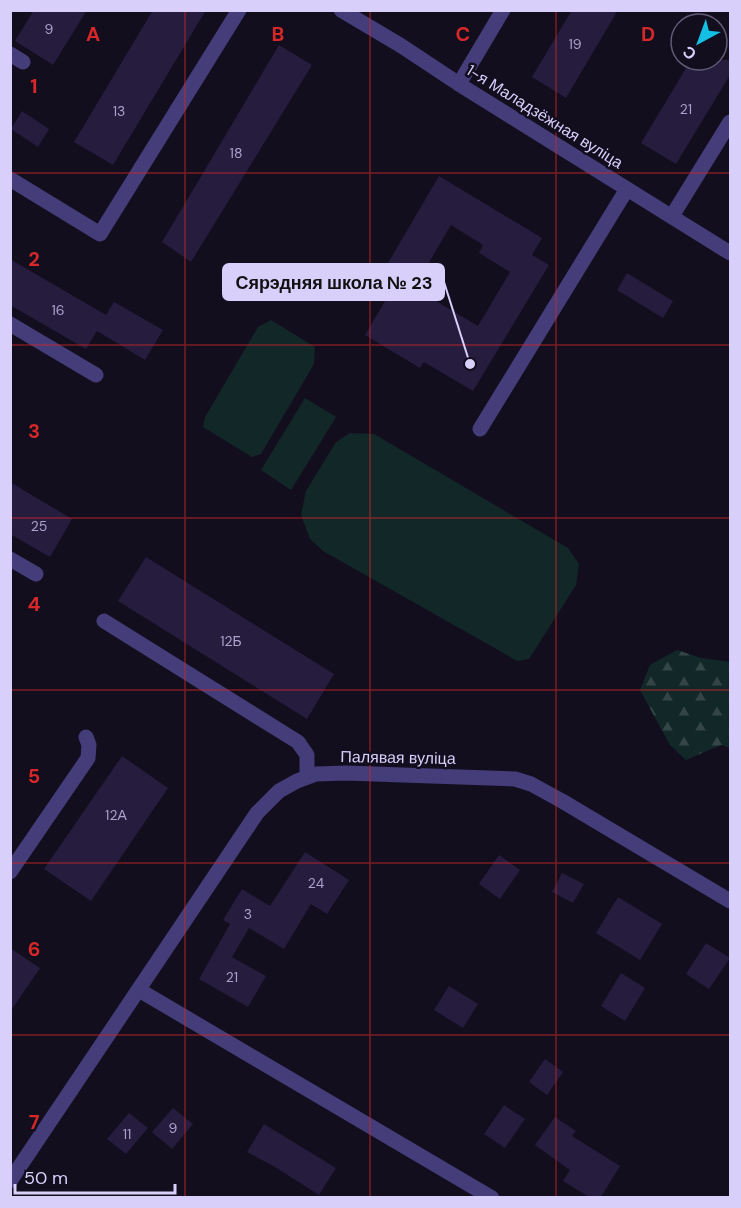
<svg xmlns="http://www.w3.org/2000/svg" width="741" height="1208" font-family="'DM Sans',sans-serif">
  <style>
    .forest { fill: url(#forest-firs) }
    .park { fill: #122728 }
    .building { fill: #251c3e; fill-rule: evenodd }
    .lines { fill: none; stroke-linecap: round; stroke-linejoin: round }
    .minor { stroke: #443d79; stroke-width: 15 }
    .grid { fill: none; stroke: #d62828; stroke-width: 1.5; stroke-opacity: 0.55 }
    .labels { text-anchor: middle; stroke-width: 5; stroke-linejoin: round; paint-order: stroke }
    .number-label { font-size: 14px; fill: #aba2cc }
    .street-label { font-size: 16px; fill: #d8cffb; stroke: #120e1e }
    .grid-label { font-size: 20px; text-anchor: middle; font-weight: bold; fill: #d62828; stroke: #120e1e; stroke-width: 5; stroke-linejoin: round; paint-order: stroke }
    .leader { fill: none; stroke: #d8cffb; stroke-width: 2 }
    .callout-dot { fill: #d8cffb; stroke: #120e1e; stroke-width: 2 }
    .callout { fill: #d8cffb; stroke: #d8cffb; stroke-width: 2 }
    .callout-label { font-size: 18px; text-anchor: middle; font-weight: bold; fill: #111 }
  </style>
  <defs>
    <pattern id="forest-firs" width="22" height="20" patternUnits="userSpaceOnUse" patternTransform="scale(1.5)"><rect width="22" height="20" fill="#122728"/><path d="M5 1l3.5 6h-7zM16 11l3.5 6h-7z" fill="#344548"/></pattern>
  </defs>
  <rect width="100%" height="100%" fill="#120e1e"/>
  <path class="forest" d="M 677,650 L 701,658 L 730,662 L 730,748 L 721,745 L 686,760 L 670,745 L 640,690 L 650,665 Z"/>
  <g class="park">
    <path d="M 271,320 L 315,347 L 314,364 L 261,454 L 252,457 L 203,427 L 205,417 L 258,327 Z"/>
    <path d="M 305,398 L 336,417 L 291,490 L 261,470 Z"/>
    <path d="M 350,433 L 374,434 L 568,548 L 579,564 L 576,585 L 529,659 L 517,661 L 505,654 L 323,551 L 310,539 L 301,515 L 306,491 L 336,442 Z"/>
  </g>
  <g class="building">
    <path d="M 34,10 L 87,10 L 53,65 L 15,41 Z"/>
    <path d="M 153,10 L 206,10 L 113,165 L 74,142 Z"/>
    <path d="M 572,10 L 618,10 L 566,98 L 532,77 Z"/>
    <path d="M 279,45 L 312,65 L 191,262 L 162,242 Z"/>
    <path d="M 691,60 L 730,60 L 730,75 L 676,164 L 641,143 Z"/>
    <path d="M 22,111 L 49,129 L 38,147 L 11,129 Z"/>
    <path d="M 439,176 L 542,238 L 532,255 L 549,265 L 473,391 L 424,362 L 420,368 L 365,335 L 388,296 L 374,287 ZM 451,225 L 483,245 L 479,253 L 510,272 L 478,326 L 414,288 Z"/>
    <path d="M 10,259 L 106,315 L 114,302 L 163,330 L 145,360 L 97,331 L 86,349 L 10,305 Z"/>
    <path d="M 627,273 L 673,301 L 663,318 L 617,290 Z"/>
    <path d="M 10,482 L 72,519 L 50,557 L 10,534 Z"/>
    <path d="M 146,557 L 334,674 L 307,719 L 118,601 Z"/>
    <path d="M 122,756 L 168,788 L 91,901 L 44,869 Z"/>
    <path d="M 305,852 L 349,880 L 327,914 L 311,904 L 284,949 L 249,928 L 232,957 L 266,976 L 248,1007 L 199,979 L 230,924 L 223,920 L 242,889 L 270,906 Z"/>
    <path d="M 499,855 L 520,870 L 500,899 L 479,884 Z"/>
    <path d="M 562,873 L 584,884 L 573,903 L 552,892 Z"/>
    <path d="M 618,897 L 662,924 L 640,960 L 596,933 Z"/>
    <path d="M 706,943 L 730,958 L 709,989 L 686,974 Z"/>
    <path d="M 10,948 L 40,968 L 10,1012 Z"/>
    <path d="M 621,973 L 645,988 L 625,1021 L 601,1006 Z"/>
    <path d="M 449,986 L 478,1004 L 463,1028 L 434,1010 Z"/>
    <path d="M 545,1059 L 563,1072 L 547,1095 L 529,1082 Z"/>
    <path d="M 504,1105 L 525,1119 L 505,1148 L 484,1134 Z"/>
    <path d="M 173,1108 L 193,1124 L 172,1149 L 152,1132 Z"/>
    <path d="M 129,1113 L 148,1128 L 126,1154 L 107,1139 Z"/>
    <path d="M 555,1117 L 576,1131 L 572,1136 L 620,1166 L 601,1197 L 589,1197 L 563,1181 L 570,1170 L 535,1145 Z"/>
    <path d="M 264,1124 L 336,1168 L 319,1195 L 275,1167 L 247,1152 Z"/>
  </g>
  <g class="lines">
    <g class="minor">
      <path d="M 341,10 L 400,45 L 465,88 L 730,253"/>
      <path d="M 10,54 L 23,62"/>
      <path d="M 459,84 L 503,10"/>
      <path d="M 10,179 L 100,234 L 239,10"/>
      <path d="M 672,216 L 730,122"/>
      <path d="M 10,324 L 96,375"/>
      <path d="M 480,429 L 627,189"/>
      <path d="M 10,559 L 36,574"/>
      <path d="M 104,621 L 298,742 L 307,755 L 307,777"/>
      <path d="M 10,872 L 88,758 L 89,745 L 86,737"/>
      <path d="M 139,990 L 492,1198"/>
      <path d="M 10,1181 L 257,813 L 279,791 L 297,781 L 316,774 L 346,773 L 515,779 L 531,784 L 562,801 L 730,901"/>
    </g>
  </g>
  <path class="grid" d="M 185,10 L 185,1198M 370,10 L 370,1198M 556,10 L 556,1198M 10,173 L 730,173M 10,345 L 730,345M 10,518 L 730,518M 10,690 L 730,690M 10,863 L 730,863M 10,1035 L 730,1035"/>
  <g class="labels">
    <g class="number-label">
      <text x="49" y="34">9</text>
      <text x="575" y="49">19</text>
      <text x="686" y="114">21</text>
      <text x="119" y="116">13</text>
      <text x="236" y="158">18</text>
      <text x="58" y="315">16</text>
      <text x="39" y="531">25</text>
      <text x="231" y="646">12Б</text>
      <text x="116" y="820">12А</text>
      <text x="316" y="888">24</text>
      <text x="248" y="919">3</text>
      <text x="232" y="982">21</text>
      <text x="173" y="1133">9</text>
      <text x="127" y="1139">11</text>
    </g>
    <g class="street-label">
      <text transform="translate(545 116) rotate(32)" y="6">1-я Маладзёжная вуліца</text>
      <text transform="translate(398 757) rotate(1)" y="6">Палявая вуліца</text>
    </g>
  </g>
  <g class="grid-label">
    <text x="93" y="41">A</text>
    <text x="278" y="41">B</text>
    <text x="463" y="41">C</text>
    <text x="648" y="41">D</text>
    <text x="34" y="93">1</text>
    <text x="34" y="266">2</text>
    <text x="34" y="438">3</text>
    <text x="34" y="611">4</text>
    <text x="34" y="783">5</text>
    <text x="34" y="956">6</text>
    <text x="34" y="1129">7</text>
  </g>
  <path class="leader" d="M470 364L444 282"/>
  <circle class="callout-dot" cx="470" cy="364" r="6"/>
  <rect class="callout" x="223" y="264" width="221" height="36" rx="6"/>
  <g class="callout-label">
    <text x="334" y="289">Сярэдняя школа № 23</text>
  </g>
  <rect width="741" height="1208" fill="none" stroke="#d8cffb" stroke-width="24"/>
  <g transform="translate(699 42) rotate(221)"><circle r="28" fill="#120e1e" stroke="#615b76" stroke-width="1.5"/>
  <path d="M0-4.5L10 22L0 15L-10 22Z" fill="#13bfe3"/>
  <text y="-9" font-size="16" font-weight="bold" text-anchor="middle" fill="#d8cffb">С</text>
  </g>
  <path d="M15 1184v9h160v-9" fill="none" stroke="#d8cffb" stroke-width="3"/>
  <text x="24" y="1184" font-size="18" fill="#d8cffb" stroke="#120e1e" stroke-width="4.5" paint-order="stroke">50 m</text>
</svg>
